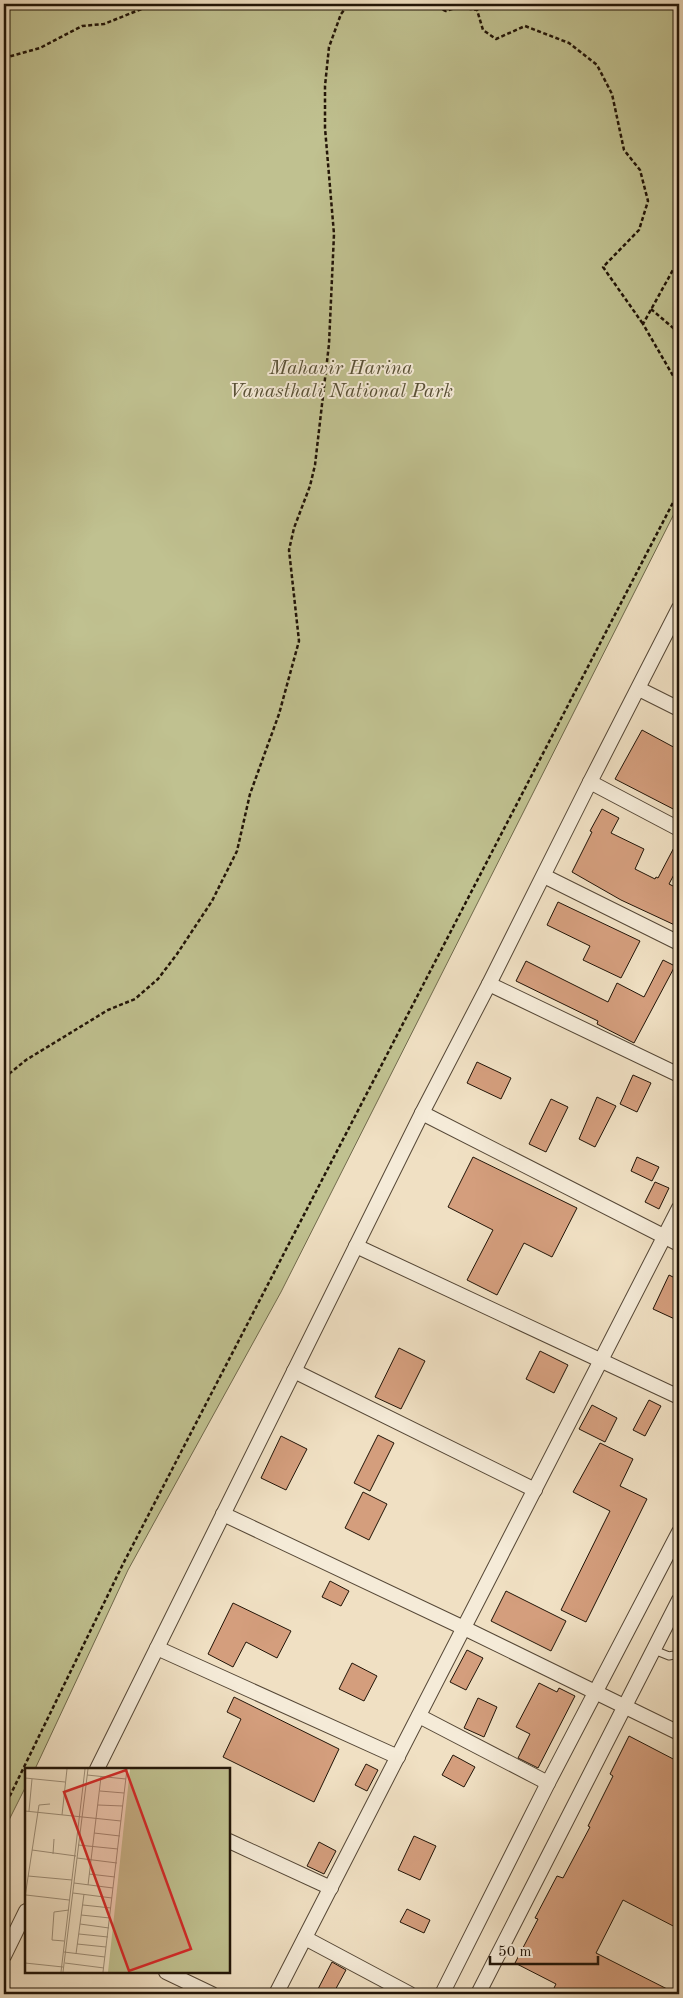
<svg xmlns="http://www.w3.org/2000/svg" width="683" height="1998" font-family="'Old Standard TT',serif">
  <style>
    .green { fill: #c0c190; stroke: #706a4c }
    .building { fill: #d49e7d; stroke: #211407 }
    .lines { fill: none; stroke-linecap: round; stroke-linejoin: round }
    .service-casing { stroke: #554736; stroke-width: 9 }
    .minor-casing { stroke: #554736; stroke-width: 16 }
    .path { stroke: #211407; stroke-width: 2.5; stroke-dasharray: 4 2.5; stroke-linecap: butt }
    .service { stroke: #f5ebd8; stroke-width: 7 }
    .minor { stroke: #f5ebd8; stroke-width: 14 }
    .labels { text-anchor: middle; stroke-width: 4; stroke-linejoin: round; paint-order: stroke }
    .park-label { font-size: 20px; font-style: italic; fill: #595137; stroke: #f5ebd8 }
    .inset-road { fill: none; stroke: #9d8e78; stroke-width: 1 }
    .view { fill: #d62828; fill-opacity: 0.15; stroke: #d62828; stroke-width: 2.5 }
    .inset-edge { fill: none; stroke: #211407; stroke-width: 2.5 }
  </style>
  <rect width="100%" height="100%" fill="#f0e0c3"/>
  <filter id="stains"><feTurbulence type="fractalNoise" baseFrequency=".004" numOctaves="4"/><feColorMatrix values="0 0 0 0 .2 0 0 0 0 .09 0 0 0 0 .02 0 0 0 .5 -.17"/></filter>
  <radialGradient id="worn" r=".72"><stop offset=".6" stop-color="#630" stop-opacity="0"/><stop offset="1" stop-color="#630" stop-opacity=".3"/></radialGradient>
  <path class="green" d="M 4,4 L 679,4 L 679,504 L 281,1292 L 128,1570 L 35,1769 L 26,1769 L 26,1786 L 4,1830 Z"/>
  <g class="building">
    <path d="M 642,730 L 679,750 L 679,812 L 615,779 Z"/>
    <path d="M 602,809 L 619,818 L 611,833 L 644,849 L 635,869 L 655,879 L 656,877 L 658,878 L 679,838 L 679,865 L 669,884 L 679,889 L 679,927 L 621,900 L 572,872 L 592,832 L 590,831 Z"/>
    <path d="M 558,902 L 640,941 L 621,978 L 583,960 L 590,946 L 547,925 Z"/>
    <path d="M 663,960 L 675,966 L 634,1043 L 597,1024 L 598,1021 L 516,981 L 526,961 L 608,1002 L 617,983 L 644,997 Z"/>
    <path d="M 477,1062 L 511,1078 L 501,1099 L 467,1083 Z"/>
    <path d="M 633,1075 L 651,1083 L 637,1112 L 620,1104 Z"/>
    <path d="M 597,1097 L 616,1106 L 595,1147 L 579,1139 Z"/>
    <path d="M 551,1099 L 568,1107 L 546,1152 L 529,1144 Z"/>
    <path d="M 473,1157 L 577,1208 L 552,1257 L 524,1243 L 497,1295 L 467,1280 L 493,1230 L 448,1207 Z"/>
    <path d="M 637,1157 L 659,1167 L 652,1181 L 631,1171 Z"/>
    <path d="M 655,1182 L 669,1188 L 659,1209 L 645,1202 Z"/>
    <path d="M 669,1275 L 679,1280 L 679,1321 L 653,1309 Z"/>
    <path d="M 399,1348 L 425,1361 L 401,1409 L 375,1397 Z"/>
    <path d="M 540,1351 L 568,1365 L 554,1393 L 526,1379 Z"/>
    <path d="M 649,1400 L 661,1406 L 645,1436 L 633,1430 Z"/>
    <path d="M 592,1405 L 617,1418 L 605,1442 L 579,1429 Z"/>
    <path d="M 378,1435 L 394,1443 L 370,1491 L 354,1483 Z"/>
    <path d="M 281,1436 L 307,1449 L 286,1490 L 261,1478 Z"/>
    <path d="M 600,1443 L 633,1459 L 620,1486 L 647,1499 L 586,1622 L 561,1610 L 610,1511 L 573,1492 Z"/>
    <path d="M 363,1492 L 387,1504 L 369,1540 L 345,1528 Z"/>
    <path d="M 330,1581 L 349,1591 L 341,1606 L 322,1597 Z"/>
    <path d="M 506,1591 L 566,1621 L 551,1651 L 491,1621 Z"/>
    <path d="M 233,1603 L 291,1631 L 277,1658 L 246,1642 L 233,1667 L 208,1654 Z"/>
    <path d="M 467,1650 L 483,1658 L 466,1690 L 450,1682 Z"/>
    <path d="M 352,1663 L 377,1676 L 364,1701 L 339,1689 Z"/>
    <path d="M 539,1683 L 557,1692 L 559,1688 L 575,1696 L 538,1768 L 518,1758 L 530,1734 L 516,1727 Z"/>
    <path d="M 234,1697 L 339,1749 L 314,1802 L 223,1757 L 241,1719 L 227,1712 Z"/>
    <path d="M 478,1698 L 497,1707 L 484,1737 L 464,1728 Z"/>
    <path d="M 629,1736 L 679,1762 L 679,1929 L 623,1900 L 596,1953 L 677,1994 L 551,1994 L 556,1984 L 515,1963 L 538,1919 L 535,1918 L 557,1876 L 563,1878 L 590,1827 L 588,1826 L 613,1776 L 610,1774 Z"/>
    <path d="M 453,1755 L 475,1767 L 464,1787 L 442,1775 Z"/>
    <path d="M 366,1764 L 378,1770 L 367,1791 L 355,1785 Z"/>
    <path d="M 414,1836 L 436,1846 L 420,1880 L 398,1870 Z"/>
    <path d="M 319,1842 L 336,1851 L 324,1874 L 307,1866 Z"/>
    <path d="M 407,1909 L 430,1920 L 424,1933 L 400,1922 Z"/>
    <path d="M 332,1962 L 346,1970 L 333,1994 L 329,1994 L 318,1989 Z"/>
  </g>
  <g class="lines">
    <g class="service-casing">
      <path id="service" d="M 654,1650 L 669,1656 L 679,1654"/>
    </g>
    <g class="minor-casing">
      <g id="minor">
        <path d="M 639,689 L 679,709"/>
        <path d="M 590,782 L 679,829"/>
        <path d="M 544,876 L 679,943"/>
        <path d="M 489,984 L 679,1075"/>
        <path d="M 422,1113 L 679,1244"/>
        <path d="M 356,1246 L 679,1397"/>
        <path d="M 294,1371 L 535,1490"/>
        <path d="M 223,1514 L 464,1628 L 679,1733"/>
        <path d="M 157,1648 L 398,1757"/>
        <path d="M 419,1716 L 548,1783"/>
        <path d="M 97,1769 L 422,1113 L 489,984 L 590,782 L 679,608"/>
        <path d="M 229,1841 L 331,1888"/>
        <path d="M 305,1938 L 410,1994"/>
        <path d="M 4,1956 L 26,1911"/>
        <path d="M 166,1972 L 212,1994"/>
        <path d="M 276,1994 L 679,1208"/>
        <path d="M 442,1994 L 548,1783 L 679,1532"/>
        <path d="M 478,1994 L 679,1600"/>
      </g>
    </g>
    <g class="path">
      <path d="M 431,4 L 446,11 L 458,7 L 477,10 L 483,30 L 496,39 L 525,26 L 569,43 L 597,65 L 612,94 L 624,150 L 640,170 L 648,201 L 639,230 L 603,267 L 643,324"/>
      <path d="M 4,58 L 40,48 L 82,26 L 104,24 L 139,10 L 161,4"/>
      <path d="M 679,259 L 643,324 L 679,386"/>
      <path d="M 651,309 L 679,333"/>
      <path d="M 4,1078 L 26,1060 L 108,1010 L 135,999 L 158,979 L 177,954 L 212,901 L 237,851 L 250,794 L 279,714 L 299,641 L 289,550 L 294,528 L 310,486 L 315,465 L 329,344 L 334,234 L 325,128 L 325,86 L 329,47 L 341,14 L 349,4"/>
      <path d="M 4,1808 L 123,1564 L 679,491"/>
    </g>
    <use href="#service" class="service"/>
    <use href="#minor" class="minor"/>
  </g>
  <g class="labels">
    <g class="park-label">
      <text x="341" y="374">Mahavir Harina<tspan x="341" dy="23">Vanasthali National Park</tspan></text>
    </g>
  </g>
  <g transform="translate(25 1768)">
    <rect width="205" height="205" fill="#f0e0c3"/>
    <path d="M 105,1 L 205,2 L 205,204 L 83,204 Z" fill="#c0c190"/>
    <path class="inset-road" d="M 62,7 L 101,11M 0,10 L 40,14M 75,23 L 99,25M 73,37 L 98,38M 0,43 L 96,53M 4,43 L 7,11M 37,47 L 42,1M 69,65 L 95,68M 53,77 L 93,81M 7,82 L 51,88M 28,86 L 29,71M 52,90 L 92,95M 64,106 L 90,109M 3,108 L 47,112M 49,115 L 88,120M 63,117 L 76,9M 48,125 L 87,130M 1,127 L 44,132M 0,129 L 14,37 L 25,36M 58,137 L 86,140M 56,147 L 85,150M 55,156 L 84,160M 54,166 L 83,169M 39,173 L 27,172 L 29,144 L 44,142M 52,176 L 81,179M 39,184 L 80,189M 51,186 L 59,126M 0,195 L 38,199M 40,195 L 79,200M 36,204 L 60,1M 38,204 L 63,1M 78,204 L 102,1"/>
    <path class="view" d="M 101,2 L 166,181 L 104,203 L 39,24 Z"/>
    <rect width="205" height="205" class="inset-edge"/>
  </g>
  <rect width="683" height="1998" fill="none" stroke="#f0e0c3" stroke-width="20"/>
  <rect x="5" y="5" width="673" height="1988" fill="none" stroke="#211407" stroke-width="2.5"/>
  <rect x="10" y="10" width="663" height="1978" fill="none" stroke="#211407"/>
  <path d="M490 1956v8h108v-8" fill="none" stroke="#211407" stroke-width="2.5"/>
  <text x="498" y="1956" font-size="15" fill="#211407" stroke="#f5ebd8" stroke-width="4" paint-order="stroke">50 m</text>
  <rect width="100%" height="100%" filter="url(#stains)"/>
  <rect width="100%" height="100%" fill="url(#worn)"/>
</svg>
